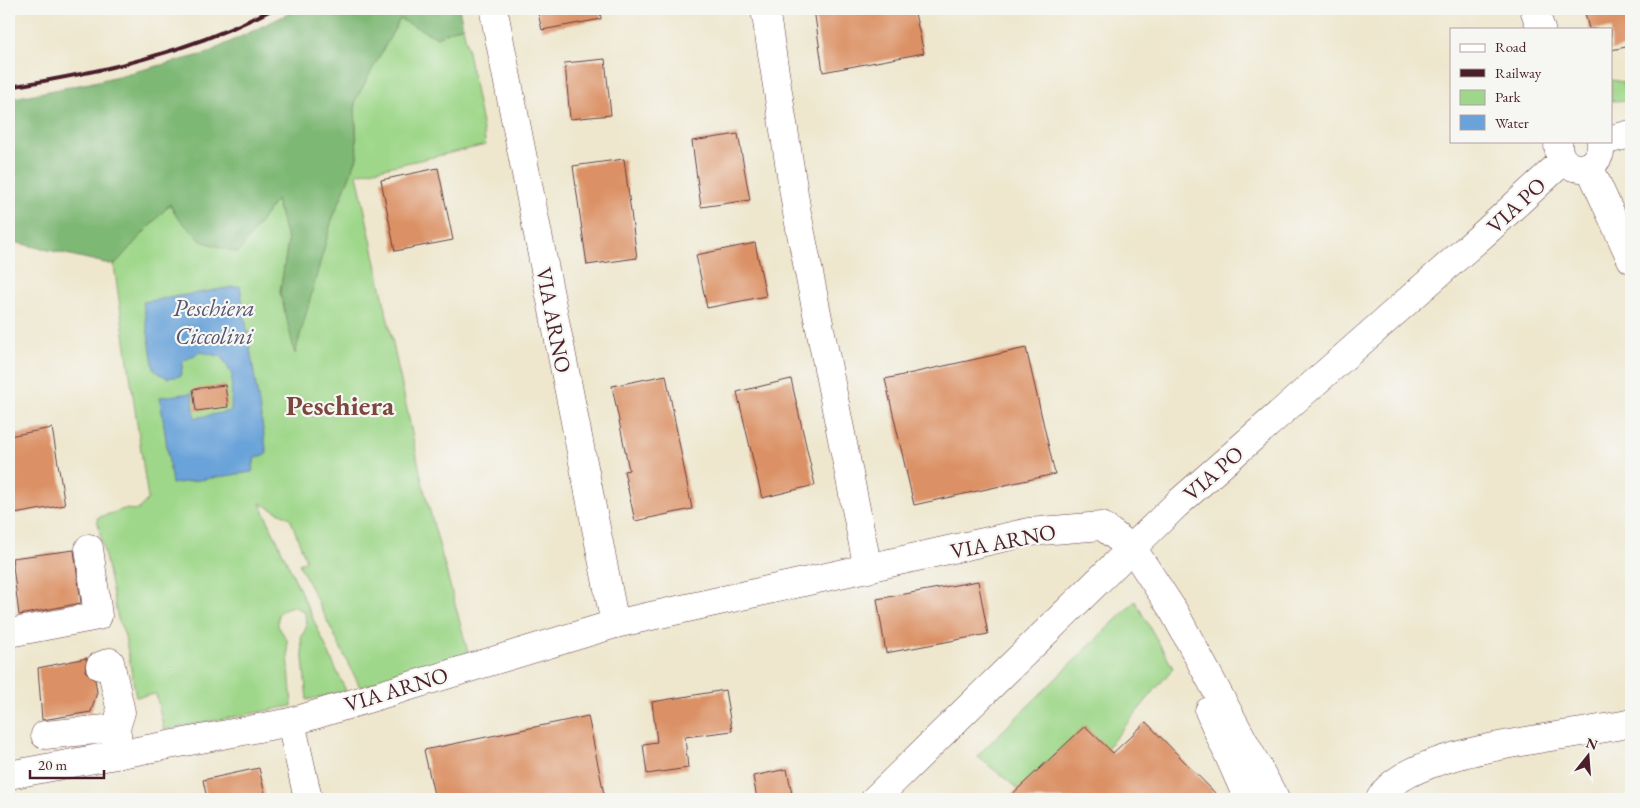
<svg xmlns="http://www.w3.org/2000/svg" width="1640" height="808" font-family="'EB Garamond',serif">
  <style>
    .green { fill: #9ed789; stroke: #747b5a }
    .forest { fill: #7eb875; stroke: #646c50 }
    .water { fill: #69a3d9; stroke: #5a6182 }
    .building { fill: #db9165 }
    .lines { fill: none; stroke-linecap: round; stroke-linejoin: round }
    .minor-casing { stroke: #633d43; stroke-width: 29 }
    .minor { stroke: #fff; stroke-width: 28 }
    .rail { stroke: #4a1f2b; stroke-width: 4 }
    .labels { text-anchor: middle; stroke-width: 4.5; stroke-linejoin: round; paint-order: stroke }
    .street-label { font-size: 22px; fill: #4a1f2b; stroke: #f6f6f2 }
    .water-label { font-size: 24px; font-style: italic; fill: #565471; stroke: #f6f6f2 }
    .district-label { font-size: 28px; font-weight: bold; fill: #7d473f; stroke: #f6f6f2 }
  </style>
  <rect width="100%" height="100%" fill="#f6f6f2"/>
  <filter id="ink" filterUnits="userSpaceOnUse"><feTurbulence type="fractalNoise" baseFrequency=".02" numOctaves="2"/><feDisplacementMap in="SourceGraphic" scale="10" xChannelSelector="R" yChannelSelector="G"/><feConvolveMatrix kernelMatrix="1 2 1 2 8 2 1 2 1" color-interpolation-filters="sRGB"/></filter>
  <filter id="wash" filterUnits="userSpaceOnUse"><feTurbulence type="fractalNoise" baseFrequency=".0096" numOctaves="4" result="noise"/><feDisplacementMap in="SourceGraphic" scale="20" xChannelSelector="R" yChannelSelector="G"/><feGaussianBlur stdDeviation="1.12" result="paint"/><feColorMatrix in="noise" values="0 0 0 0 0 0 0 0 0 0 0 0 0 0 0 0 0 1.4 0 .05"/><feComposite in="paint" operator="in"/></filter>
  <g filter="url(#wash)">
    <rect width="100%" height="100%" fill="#eee7ce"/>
    <g class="green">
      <path d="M 400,18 L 436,37 L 463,26 L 486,145 L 357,174 L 423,485 L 469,656 L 360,687 L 299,564 L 306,560 L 290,518 L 260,503 L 346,691 L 307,700 L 301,638 L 306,628 L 305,612 C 293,605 288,605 278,614 L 278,626 L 287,640 L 292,706 L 164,730 L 156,694 L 136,697 L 125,636 L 118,619 L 97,518 L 124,509 L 138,510 L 148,499 L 114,265 L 170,204 L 177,217 L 276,199 L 288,241 L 280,293 L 332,220 L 357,158 L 355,101 Z"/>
      <path d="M 1611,80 L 1623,82 L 1624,87 L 1631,87 L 1631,100 L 1611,101 Z"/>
      <path d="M 1135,601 L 1173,668 L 1107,748 L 1085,726 L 1018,789 L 977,756 Z"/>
    </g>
    <path class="forest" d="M 298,9 L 459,9 L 463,26 L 436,37 L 400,19 L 355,101 L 357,158 L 332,220 L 295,354 L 280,292 L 288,241 L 276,200 L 238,253 L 201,241 L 177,217 L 170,204 L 114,265 L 9,241 L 9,99 L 94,82 L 205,54 Z"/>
    <path class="water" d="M 240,286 L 267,454 L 255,458 L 252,472 L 172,484 L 160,397 L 192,393 L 195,418 L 231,411 L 232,375 L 222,357 L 201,352 L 183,361 L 181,376 L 167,378 L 154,370 L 143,302 Z"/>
    <g id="blocks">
      <g class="building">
        <path d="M 537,9 L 600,9 L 601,19 L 542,30 Z"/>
        <path d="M 814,9 L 914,9 L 924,53 L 823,72 Z"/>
        <path d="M 1584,9 L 1631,9 L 1631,46 L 1611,50 L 1611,29 L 1589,29 Z"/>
        <path d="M 605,59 L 611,115 L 570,119 L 565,63 Z"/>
        <path d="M 738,134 L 750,200 L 701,207 L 692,141 Z"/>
        <path d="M 624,159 L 637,258 L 587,265 L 573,166 Z"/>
        <path d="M 438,168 L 453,240 L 395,251 L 381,180 Z"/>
        <path d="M 755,243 L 766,296 L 707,308 L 696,255 Z"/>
        <path d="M 1026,348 L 1055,474 L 914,505 L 885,379 Z"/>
        <path d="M 666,375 L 692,509 L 635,521 L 624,471 L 629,470 L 612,386 Z"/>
        <path d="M 791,379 L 815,485 L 762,498 L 737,392 Z"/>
        <path d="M 225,385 L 228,407 L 196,411 L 193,389 Z"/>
        <path d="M 52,428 L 65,505 L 9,515 L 9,436 Z"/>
        <path d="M 74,550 L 81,603 L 19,615 L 12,558 Z"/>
        <path d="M 978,581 L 988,634 L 886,653 L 877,599 Z"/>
        <path d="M 87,658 L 85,671 L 95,680 L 97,692 L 91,712 L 42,720 L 38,668 Z"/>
        <path d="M 725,690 L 732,731 L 685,737 L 688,768 L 647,774 L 643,744 L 657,742 L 652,702 Z"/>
        <path d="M 588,716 L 605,799 L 435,799 L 424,750 Z"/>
        <path d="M 1146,722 L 1221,799 L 1007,799 L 1085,726 L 1113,753 Z"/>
        <path d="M 259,768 L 266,799 L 207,799 L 203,780 Z"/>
        <path d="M 787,769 L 793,799 L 757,799 L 753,776 Z"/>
      </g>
    </g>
  </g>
  <g filter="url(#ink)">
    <use href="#blocks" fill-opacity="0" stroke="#633d43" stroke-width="1"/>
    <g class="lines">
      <g class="minor-casing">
        <g id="minor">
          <path d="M 765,9 L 797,213 L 868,569"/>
          <path d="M 1534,9 L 1541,29"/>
          <path d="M 495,17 L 615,624"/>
          <path d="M 1611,139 L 1631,134"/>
          <path d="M 1558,141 C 1556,177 1604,177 1601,141"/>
          <path d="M 1589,166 L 1631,259"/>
          <path d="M 9,633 L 98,616 L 89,548"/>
          <path d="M 100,666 L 110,662 L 121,712 L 116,728 L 120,754"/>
          <path d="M 1209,711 L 1248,799"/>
          <path d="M 291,722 L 308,799"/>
          <path d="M 45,735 L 116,728"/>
          <path d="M 9,775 L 291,722 L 615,624 L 1029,532 L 1102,526 L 1133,549 L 1173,610 L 1275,799"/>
          <path d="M 875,799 L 1176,505 L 1487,231 L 1563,161"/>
          <path d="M 1380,799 C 1406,747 1576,737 1631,723"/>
        </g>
      </g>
      <use href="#minor" class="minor"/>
      <path class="rail" d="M 9,87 C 102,72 188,53 273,9"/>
    </g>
  </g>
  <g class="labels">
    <g class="street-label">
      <text transform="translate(1516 205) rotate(-43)" y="8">VIA PO</text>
      <text transform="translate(554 320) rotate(79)" y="8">VIA ARNO</text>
      <text transform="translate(1213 473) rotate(-41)" y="8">VIA PO</text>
      <text transform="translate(1003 541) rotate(-11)" y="8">VIA ARNO</text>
      <text transform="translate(396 689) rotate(-17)" y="8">VIA ARNO</text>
    </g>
    <g class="water-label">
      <text x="214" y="316">Peschiera<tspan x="214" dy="28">Ciccolini</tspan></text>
    </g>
    <g class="district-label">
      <text x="340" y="415">Peschiera</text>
    </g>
  </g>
  <rect width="1640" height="808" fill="none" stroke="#f6f6f2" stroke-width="30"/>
  <rect x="1450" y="28" width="162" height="115" fill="#f6f6f2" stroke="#b1a0a2"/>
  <rect x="1460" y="44" width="25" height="8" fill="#ffffff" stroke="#b1a0a2"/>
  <text x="1495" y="52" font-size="15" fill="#4a1f2b">Road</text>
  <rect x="1460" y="69" width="25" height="8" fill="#4a1f2b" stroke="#b1a0a2"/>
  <text x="1495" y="78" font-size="15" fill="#4a1f2b">Railway</text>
  <rect x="1460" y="90" width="25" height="15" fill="#9ed789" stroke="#b1a0a2"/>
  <text x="1495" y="102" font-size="15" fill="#4a1f2b">Park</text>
  <rect x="1460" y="115" width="25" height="15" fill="#69a3d9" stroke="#b1a0a2"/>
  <text x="1495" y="128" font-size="15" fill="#4a1f2b">Water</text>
  <g transform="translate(1588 756) rotate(17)" stroke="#f6f6f2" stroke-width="4" paint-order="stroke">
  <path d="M0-4L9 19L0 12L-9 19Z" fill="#4a1f2b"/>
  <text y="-8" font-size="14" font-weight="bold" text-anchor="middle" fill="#4a1f2b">N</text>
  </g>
  <path d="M30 770v8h74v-8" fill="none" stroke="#4a1f2b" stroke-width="2.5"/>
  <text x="38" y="770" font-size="15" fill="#4a1f2b" stroke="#f6f6f2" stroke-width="4" paint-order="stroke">20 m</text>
</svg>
